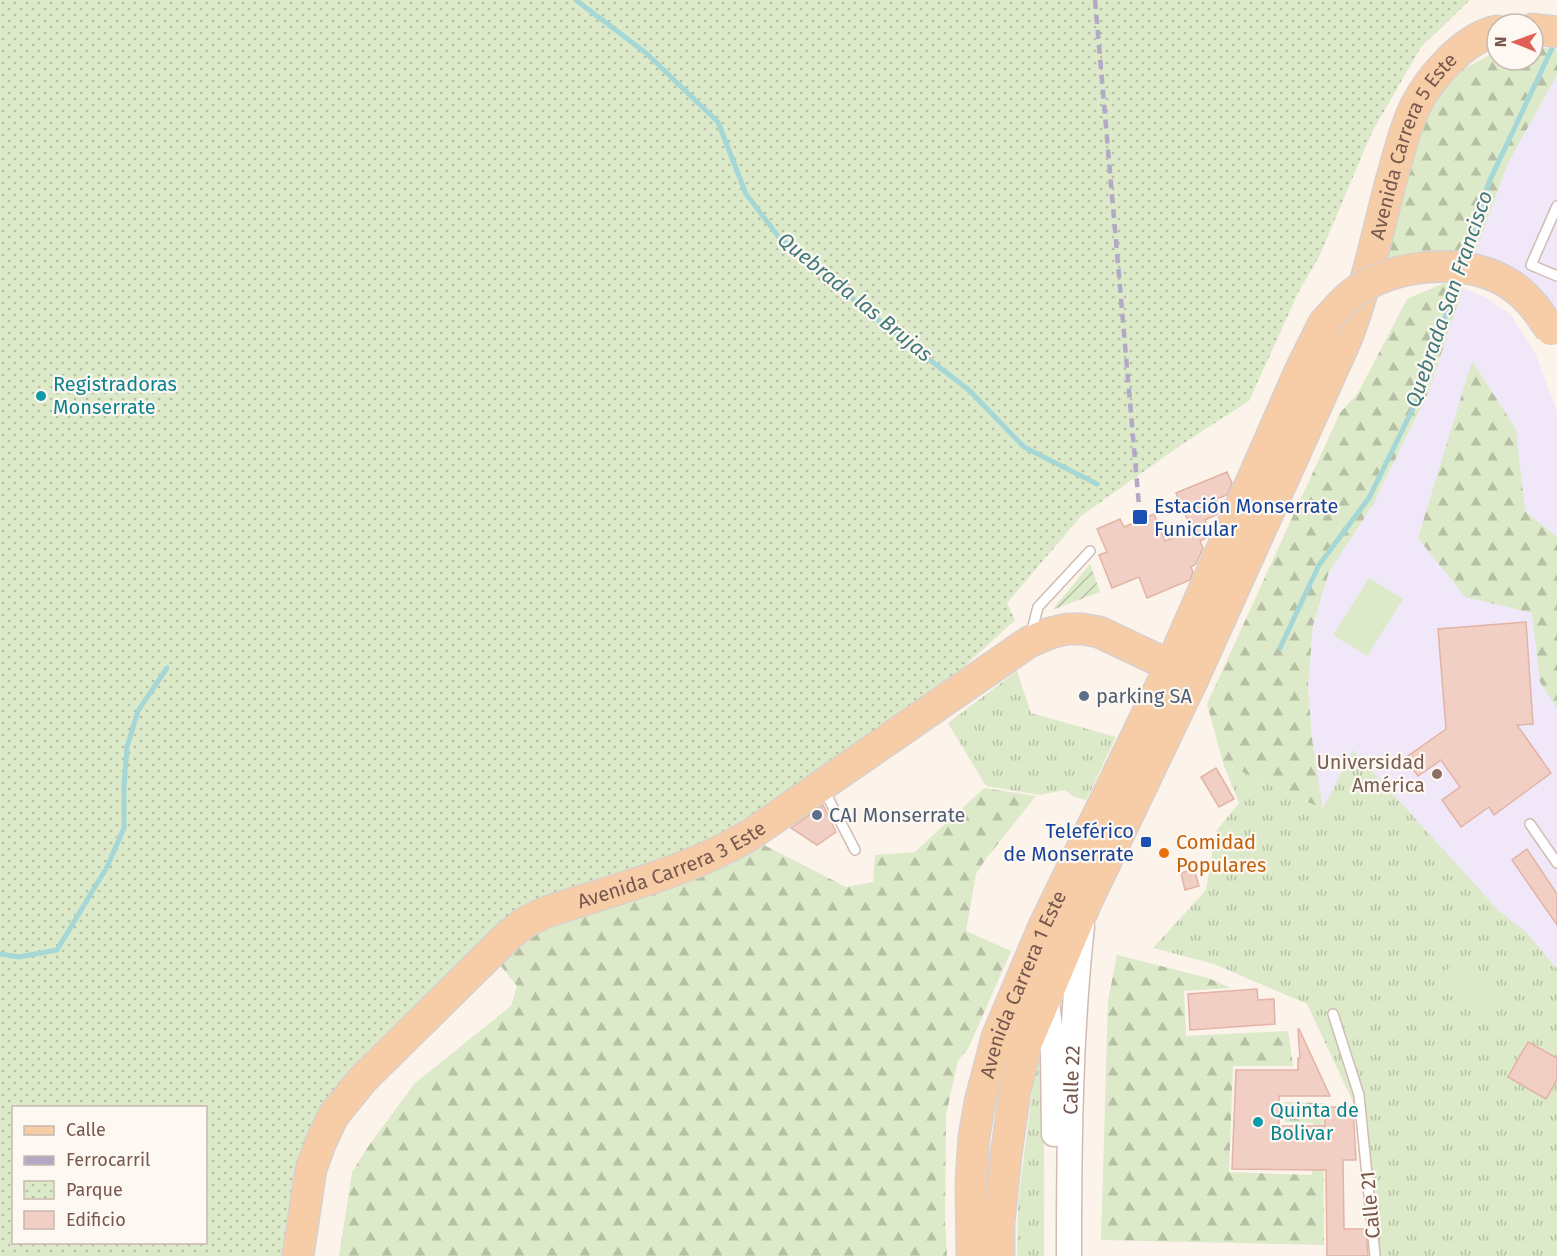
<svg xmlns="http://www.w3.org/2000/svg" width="1557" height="1256" font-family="'Fira Sans',sans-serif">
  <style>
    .education { fill: #f0e8f9 }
    .grass { fill: url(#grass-tufts) }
    .forest { fill: url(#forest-firs) }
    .park { fill: url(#park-dots); fill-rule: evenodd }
    .garden { fill: url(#garden-furrows) }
    .pitch { fill: #dceac9 }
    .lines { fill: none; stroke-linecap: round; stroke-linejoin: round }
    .stream { stroke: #a6d7d7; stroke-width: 5 }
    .building { fill: #f1cfc4; stroke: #e3b3a5; stroke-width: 1.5 }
    .service-casing { stroke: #d1bcb3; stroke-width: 12 }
    .tertiary-casing { stroke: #d1bcb3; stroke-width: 27 }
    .primary-casing { stroke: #d9d0cd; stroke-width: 33 }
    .service { stroke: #fff; stroke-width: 9 }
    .tertiary { stroke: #fff; stroke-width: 24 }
    .primary { stroke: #f7cda7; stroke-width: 30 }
    .rail { stroke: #b4a8c7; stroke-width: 4.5; stroke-dasharray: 9 6; stroke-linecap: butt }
    .primary-bridge-casing { stroke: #d9d0cd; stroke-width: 33; stroke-linecap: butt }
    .primary-bridge { stroke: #f7cda7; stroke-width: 30 }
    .culture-dot { fill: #0f9aa8; stroke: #fef8f2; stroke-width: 2 }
    .transit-dot { fill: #1a4fb4; stroke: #fef8f2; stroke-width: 2 }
    .service-dot { fill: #5c6f8a; stroke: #fef8f2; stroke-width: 2 }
    .education-dot { fill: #8d6e63; stroke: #fef8f2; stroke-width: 2 }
    .food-dot { fill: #e8710a; stroke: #fef8f2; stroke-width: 2 }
    .labels { text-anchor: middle; stroke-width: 4.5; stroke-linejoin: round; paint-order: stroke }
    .street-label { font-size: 20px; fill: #77574e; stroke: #fef8f2 }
    .culture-label { font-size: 20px; fill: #0d838f; stroke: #fef8f2; text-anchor: start }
    .transit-label { font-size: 20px; fill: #164399; stroke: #fef8f2; text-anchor: start }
    .service-label { font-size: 20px; fill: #4e5e75; stroke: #fef8f2; text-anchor: start }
    .education-label { font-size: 20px; fill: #785e54; stroke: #fef8f2; text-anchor: end }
    .food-label { font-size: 20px; fill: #c56008; stroke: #fef8f2; text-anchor: start }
    .water-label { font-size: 21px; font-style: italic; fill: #427a7b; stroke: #fef8f2 }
  </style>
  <defs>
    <pattern id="grass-tufts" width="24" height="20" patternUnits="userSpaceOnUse" patternTransform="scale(1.5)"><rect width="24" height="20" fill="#dceac9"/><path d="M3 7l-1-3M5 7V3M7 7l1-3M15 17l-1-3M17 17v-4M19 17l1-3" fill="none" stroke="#b7c0a5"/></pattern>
    <pattern id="forest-firs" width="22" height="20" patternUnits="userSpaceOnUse" patternTransform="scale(1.5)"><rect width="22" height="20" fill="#dceac9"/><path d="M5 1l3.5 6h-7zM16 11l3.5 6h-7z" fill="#b7c0a5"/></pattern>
    <pattern id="park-dots" width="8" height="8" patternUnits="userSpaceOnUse" patternTransform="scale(1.5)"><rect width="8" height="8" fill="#dceac9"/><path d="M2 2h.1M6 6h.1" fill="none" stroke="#b7c0a5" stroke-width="1.8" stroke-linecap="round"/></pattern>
    <pattern id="garden-furrows" width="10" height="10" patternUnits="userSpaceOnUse" patternTransform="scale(1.5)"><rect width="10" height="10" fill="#dceac9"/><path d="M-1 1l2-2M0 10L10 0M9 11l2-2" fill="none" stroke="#b7c0a5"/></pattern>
  </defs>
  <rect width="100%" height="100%" fill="#fcf3eb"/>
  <g class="education">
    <path d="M 1557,75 L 1557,313 L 1473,259 L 1508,163 Z"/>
    <path d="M 1463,288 L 1487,298 L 1511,315 L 1536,355 L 1557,411 L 1557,1256 L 1323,809 L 1312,739 L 1308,686 L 1313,626 L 1329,572 L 1372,506 L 1428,393 Z"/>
  </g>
  <g class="grass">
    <path d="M 1017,671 L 1031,713 L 1116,737 L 1086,800 L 1074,797 L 1065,790 L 1040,795 L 986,786 L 948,723 Z"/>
    <path d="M 1353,750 L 1500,912 L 1526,932 L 1557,969 L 1557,1256 L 1369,1256 L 1354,1104 L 1307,1004 L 1214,964 L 1153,948 L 1206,890 L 1216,831 L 1239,803 L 1223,763 L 1323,809 Z"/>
    <path d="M 1038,1044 C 1046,1114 1044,1185 1044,1256 L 1017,1256 L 1018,1204 Z"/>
  </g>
  <g class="forest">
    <path d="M 1533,46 L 1557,50 L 1557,75 L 1508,163 L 1473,259 L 1380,266 L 1428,107 L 1462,70 L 1497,51 L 1497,60 L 1533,60 Z"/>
    <path d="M 1444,283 L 1463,288 L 1428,393 L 1372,506 L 1329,572 L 1313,625 L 1308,686 L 1312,739 L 1323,809 L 1223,763 L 1207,704 L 1340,413 L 1358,393 L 1407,299 Z"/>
    <path d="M 1472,361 L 1516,429 L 1525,511 L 1557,537 L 1557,708 L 1540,682 L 1532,613 L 1465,597 L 1418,538 Z"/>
    <path d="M 984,788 L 1036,796 L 985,860 L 976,874 L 966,931 L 1011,951 L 968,1049 L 958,1060 L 946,1115 L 945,1221 L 947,1256 L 339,1256 L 352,1172 L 370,1144 L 415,1083 L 511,1006 L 517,986 L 500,965 L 511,940 L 760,843 L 846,887 L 873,882 L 875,855 L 915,852 Z"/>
    <path d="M 1117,955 L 1208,978 L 1231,988 L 1184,991 L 1186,1036 L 1288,1031 L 1293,1066 L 1233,1066 L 1229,1172 L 1312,1175 L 1313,1123 L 1285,1122 L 1285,1102 L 1323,1103 L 1324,1245 L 1101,1240 L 1108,1001 Z"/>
  </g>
  <path class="park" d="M 0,0 L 1470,0 L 1421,47 L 1372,132 L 1319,257 L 1299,291 L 1249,401 L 1181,445 L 1081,516 L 1007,603 L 1015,620 L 957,673 L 848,748 L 746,822 L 681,853 L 622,871 L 563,897 L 381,1050 L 289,1232 L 282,1256 L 0,1256 ZM 14,1108 L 206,1108 L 206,1242 L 14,1242 Z"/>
  <path class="garden" d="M 1090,564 L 1100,592 L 1052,610 Z"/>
  <g class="pitch">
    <path d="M 1369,578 L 1403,599 L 1367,656 L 1333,635 Z"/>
    <path d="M 1466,957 L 1494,998 L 1472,1013 L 1444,972 Z"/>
  </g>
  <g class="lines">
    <g class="stream">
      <path d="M 576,0 L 646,53 L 718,122 L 746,194 L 778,236 L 872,315 L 970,391 L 1024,447 L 1097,484"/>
      <path d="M 1464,258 L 1489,182 L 1556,40"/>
      <path d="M 1280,648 L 1319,565 L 1369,498 L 1421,392 L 1458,278"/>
      <path d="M 0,954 L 19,957 L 57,950 L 107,867 L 124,828 L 124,786 L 127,747 L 138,711 L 167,668"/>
    </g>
  </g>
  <g class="building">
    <path d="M 1227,472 L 1232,483 L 1227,495 L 1216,499 L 1221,509 L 1218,514 L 1205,520 L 1210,533 L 1208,537 L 1200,541 L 1203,548 L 1196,564 L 1191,567 L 1193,572 L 1190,580 L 1147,598 L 1139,577 L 1112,588 L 1099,555 L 1107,552 L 1097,529 L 1120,519 L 1124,527 L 1154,514 L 1165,541 L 1192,530 L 1176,493 Z"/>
    <path d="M 1526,622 L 1533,724 L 1517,725 L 1551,773 L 1494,815 L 1489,807 L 1461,827 L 1442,800 L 1460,787 L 1441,760 L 1418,776 L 1405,758 L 1446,729 L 1438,629 Z"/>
    <path d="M 1216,768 L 1234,799 L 1219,807 L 1201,777 Z"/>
    <path d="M 823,805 L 836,832 L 817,845 L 791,828 Z"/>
    <path d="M 1527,849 L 1557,894 L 1557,925 L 1512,860 Z"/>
    <path d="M 1194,869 L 1199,886 L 1185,890 L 1181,873 Z"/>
    <path d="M 1257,989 L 1258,1000 L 1274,999 L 1275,1024 L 1190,1030 L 1188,994 Z"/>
    <path d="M 1298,1029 L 1299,1029 L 1330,1096 L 1279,1096 L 1279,1126 L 1325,1126 L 1324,1107 L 1353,1107 L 1356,1160 L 1343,1160 L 1344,1229 L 1366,1229 L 1368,1256 L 1327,1256 L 1326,1170 L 1232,1169 L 1236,1070 L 1298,1070 L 1298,1058 L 1300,1058 Z"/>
    <path d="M 1528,1042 L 1557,1058 L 1557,1080 L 1546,1099 L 1508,1077 Z"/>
  </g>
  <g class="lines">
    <g class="service-casing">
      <g id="service">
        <path d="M 1557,206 L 1531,265 L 1557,276"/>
        <path d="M 1031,634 L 1038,607 L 1090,551"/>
        <path d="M 824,790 L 855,850"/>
        <path d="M 1530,824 L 1557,863"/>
        <path d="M 1333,1014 L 1359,1095 L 1375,1256"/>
      </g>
    </g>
    <g class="tertiary-casing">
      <g id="tertiary">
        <path d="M 1046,995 L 1053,1050 L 1054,1134"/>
        <path id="s1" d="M 1069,1256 C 1069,1146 1070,1035 1082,926"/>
      </g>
    </g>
    <g class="primary-casing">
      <g id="primary">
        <path d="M 1533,29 L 1557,32"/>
        <path id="s2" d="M 298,1256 L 311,1169 L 321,1142 L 333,1116 L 363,1079 L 508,936 L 526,922 L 544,913 C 614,889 686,873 750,835 L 1029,642 L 1050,633 L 1067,629 L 1082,629 L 1099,632 L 1194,677"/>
        <path id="s3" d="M 972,1256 L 971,1181 L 974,1137 L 980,1102 L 997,1037 L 1044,926 L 1171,665 L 1300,371 L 1324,323"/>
        <path id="s4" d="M 999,1256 L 999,1222 L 1006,1155 L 1015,1091 L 1026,1045 L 1085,905 L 1194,677 L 1346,340 C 1366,289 1377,234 1391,181 C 1398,156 1404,130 1415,107 C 1430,77 1464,38 1497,31"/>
      </g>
    </g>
    <use href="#service" class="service"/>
    <use href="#tertiary" class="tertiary"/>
    <use href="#primary" class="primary"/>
    <path class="rail" d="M 1095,0 L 1140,517"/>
    <g class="primary-bridge-casing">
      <path id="primary-bridge" d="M 1324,323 C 1336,310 1346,297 1361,288 C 1404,262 1474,257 1515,288 C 1530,299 1540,314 1551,330"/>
    </g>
    <use href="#primary-bridge" class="primary-bridge"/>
  </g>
  <g class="culture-dot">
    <circle cx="41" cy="396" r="6"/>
    <circle cx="1258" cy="1122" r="6"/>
  </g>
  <g class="transit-dot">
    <rect x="1132" y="509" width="16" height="16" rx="3"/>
    <rect x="1140" y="836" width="12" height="12" rx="3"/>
  </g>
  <g class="service-dot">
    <circle cx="1084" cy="696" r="6"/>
    <circle cx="817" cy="815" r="6"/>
  </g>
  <circle class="education-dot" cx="1437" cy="774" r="6"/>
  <circle class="food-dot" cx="1164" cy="853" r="6"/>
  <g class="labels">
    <g class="street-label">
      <text dy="7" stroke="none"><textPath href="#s4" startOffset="1194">Avenida Carrera 5 Este</textPath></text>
      <text dy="7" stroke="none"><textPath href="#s2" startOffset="576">Avenida Carrera 3 Este</textPath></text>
      <text dy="7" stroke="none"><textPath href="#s3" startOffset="280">Avenida Carrera 1 Este</textPath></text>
      <text dy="7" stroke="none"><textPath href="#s1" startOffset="176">Calle 22</textPath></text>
      <text transform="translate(1370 1205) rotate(-95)" y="7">Calle 21</text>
    </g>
    <g class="culture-label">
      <text x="53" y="391">Registradoras<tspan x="53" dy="23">Monserrate</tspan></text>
      <text x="1270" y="1117">Quinta de<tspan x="1270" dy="23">Bolivar</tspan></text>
    </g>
    <g class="transit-label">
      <text x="1154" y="513">Estación Monserrate<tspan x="1154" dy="23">Funicular</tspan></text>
      <text x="1134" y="838" text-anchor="end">Teleférico<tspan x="1134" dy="23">de Monserrate</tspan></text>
    </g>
    <g class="service-label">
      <text x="1096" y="703">parking SA</text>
      <text x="829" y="822">CAI Monserrate</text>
    </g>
    <g class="education-label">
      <text x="1425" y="769">Universidad<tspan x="1425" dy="23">América</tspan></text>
    </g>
    <g class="food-label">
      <text x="1176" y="849">Comidad<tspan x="1176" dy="23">Populares</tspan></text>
    </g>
    <g class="water-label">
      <text transform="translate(855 297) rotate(39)" y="7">Quebrada las Brujas</text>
      <text transform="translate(1449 299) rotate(-71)" y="7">Quebrada San Francisco</text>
    </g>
  </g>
  <rect x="12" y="1106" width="195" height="138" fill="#fef8f2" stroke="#c8b8b0" stroke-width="1.5"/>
  <rect x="24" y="1126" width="30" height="9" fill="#f7cda7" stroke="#c8b8b0" stroke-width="1.5"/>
  <text x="66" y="1136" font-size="18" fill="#77574e">Calle</text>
  <rect x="24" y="1156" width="30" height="9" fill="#b4a8c7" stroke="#c8b8b0" stroke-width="1.5"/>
  <text x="66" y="1166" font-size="18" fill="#77574e">Ferrocarril</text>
  <rect x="24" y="1181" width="30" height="18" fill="url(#park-dots)" stroke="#c8b8b0" stroke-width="1.5"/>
  <text x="66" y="1196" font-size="18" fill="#77574e">Parque</text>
  <rect x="24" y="1211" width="30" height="18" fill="#f1cfc4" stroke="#c8b8b0" stroke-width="1.5"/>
  <text x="66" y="1226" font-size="18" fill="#77574e">Edificio</text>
  <g transform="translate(1515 42) rotate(271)"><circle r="28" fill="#fef8f2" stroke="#c8b8b0" stroke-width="1.5"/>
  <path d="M0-4.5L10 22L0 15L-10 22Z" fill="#e16056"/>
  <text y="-9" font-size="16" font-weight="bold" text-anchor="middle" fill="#77574e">N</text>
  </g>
</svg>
